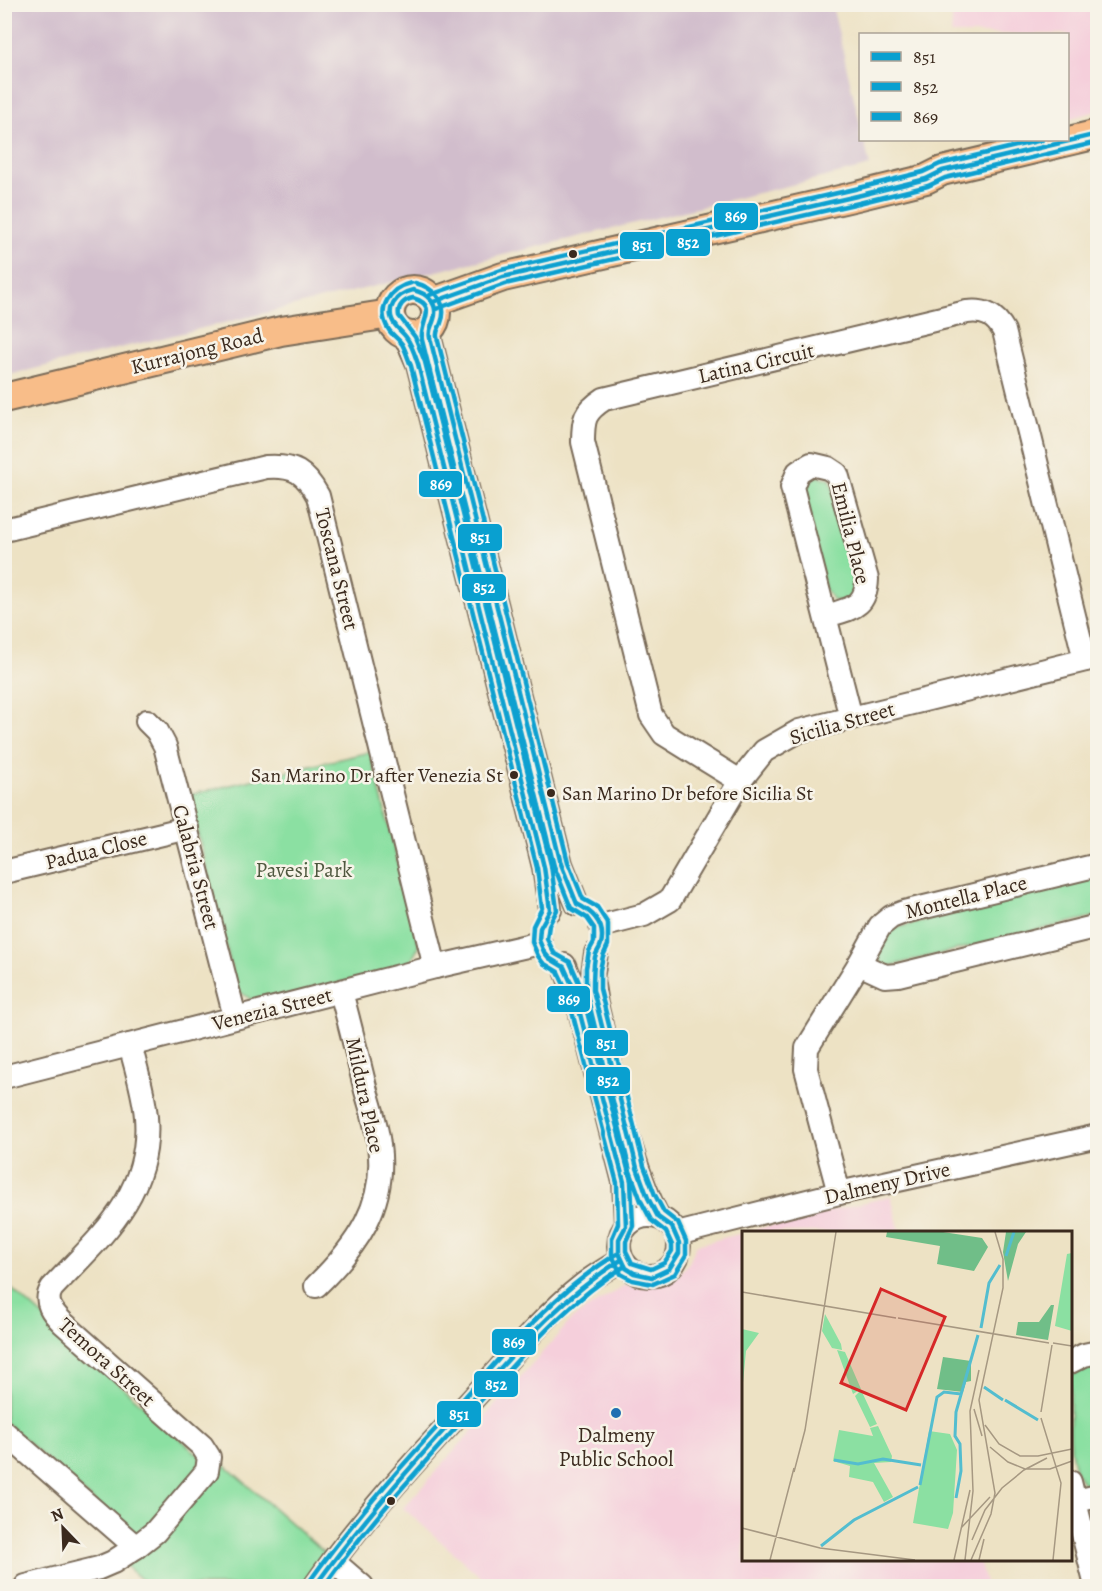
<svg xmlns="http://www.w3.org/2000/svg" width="1102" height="1591" font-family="Alegreya,serif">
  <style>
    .built { fill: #f5cfdb }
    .industrial { fill: #d1bdcc }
    .green { fill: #8be0a2; stroke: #638560; stroke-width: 1.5 }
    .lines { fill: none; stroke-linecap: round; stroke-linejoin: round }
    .minor-casing { stroke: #796a58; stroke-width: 26 }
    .major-casing { stroke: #796a58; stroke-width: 32 }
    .minor { stroke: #fff; stroke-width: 22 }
    .major { stroke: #f8bd89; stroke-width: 28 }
    .bus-1-casing { stroke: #f7f3e8; stroke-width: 9 }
    .bus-2-casing { stroke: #f7f3e8; stroke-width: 9 }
    .bus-3-casing { stroke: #f7f3e8; stroke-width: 9 }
    .bus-1 { stroke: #09a0d0; stroke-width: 4.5 }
    .bus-2 { stroke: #09a0d0; stroke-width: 4.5 }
    .bus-3 { stroke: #09a0d0; stroke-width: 4.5 }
    .bus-dot { fill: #3b2a1e; stroke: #f7f3e8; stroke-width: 2 }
    .poi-dot { fill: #1f6fb2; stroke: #f7f3e8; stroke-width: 2 }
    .labels { text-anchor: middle; stroke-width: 5; stroke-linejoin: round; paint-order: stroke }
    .bus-label { font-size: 20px; fill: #3b2a1e; stroke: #f7f3e8; text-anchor: end }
    .street-label { font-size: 21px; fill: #3b2a1e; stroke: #f7f3e8 }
    .park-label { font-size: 21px; fill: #4f583f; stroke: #f7f3e8 }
    .poi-label { font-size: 21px; fill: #3b2a1e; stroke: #f7f3e8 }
    .inset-river { fill: none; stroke: #53bdcf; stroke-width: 3 }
    .inset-road { fill: none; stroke: #a69882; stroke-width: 1.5 }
    .view { fill: #d62828; fill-opacity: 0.15; stroke: #d62828; stroke-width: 3 }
    .inset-edge { fill: none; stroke: #3b2a1e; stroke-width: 3 }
    .line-badge { stroke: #f7f3e8; stroke-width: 2 }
    .badge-label { font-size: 16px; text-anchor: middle; font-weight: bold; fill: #fff }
  </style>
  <rect width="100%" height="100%" fill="#f7f3e8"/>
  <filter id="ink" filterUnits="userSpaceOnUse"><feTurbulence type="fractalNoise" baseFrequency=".0167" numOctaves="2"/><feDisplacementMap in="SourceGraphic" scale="12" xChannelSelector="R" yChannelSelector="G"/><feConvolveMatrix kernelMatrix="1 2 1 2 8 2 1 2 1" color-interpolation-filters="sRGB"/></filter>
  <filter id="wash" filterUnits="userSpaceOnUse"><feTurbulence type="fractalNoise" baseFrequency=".008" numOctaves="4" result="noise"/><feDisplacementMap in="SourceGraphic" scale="24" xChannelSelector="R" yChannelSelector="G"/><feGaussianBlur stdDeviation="1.35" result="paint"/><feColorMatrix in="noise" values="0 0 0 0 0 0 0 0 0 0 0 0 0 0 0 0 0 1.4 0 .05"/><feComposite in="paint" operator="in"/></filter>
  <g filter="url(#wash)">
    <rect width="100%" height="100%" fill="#ede2c4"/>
    <g class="built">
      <path d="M 953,5 L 1097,5 L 1097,111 L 1068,119 L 1068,34 L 951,34 Z"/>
      <path d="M 891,1196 L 900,1232 L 745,1232 Z"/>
      <path d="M 743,1233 L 744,1560 L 979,1560 L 986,1586 L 491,1586 L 403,1508 L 573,1318 L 625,1285 L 641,1287 L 675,1279 L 690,1261 L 696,1245 Z"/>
    </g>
    <path class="industrial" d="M 4,5 L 832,5 L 860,124 L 860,140 L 864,140 L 870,166 L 5,376 Z"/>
    <g class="green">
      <path d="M 816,476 L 830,479 L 859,581 L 857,596 L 846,603 L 833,600 L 825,589 L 804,488 Z"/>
      <path d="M 370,752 L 419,946 L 409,965 L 258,1004 L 237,990 L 188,795 Z"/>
      <path d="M 1097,877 L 1097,916 L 889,966 L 880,962 C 877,946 883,938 896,928 Z"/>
      <path d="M 5,1283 L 201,1457 L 197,1474 L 136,1539 L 5,1422 Z"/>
      <path d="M 1097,1364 L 1097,1488 C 1061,1492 1071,1399 1071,1376 L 1087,1366 Z"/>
      <path d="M 219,1460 L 327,1555 L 306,1586 L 149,1586 L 124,1564 Z"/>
    </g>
  </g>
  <g filter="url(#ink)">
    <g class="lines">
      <g class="minor-casing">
        <g id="minor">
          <path d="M 429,329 L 431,343 L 561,864 L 577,904"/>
          <path d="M 405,334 L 418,364 L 544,867 L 550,910"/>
          <path d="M 4,530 L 266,467 C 294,465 305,472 318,496 L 435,967"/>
          <path d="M 827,616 C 851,608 866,608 867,579 L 837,474 L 828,468 L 811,464 L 798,472 L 792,487 L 851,718"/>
          <path d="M 147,721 L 157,731 L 165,746 L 235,1017"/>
          <path d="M 740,781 L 664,734 L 651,715 L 583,442 C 583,419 584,412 604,399 L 967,312 C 985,310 995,315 1004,331 L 1085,660"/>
          <path d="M 4,872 L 187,828"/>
          <path d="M 601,926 L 644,915 L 670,900 L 740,781 L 764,751 L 799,731 L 1098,657"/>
          <path d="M 596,953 L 592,979 L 596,1004 C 613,1072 626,1155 658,1217"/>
          <path d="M 859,964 L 885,976 L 898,975 L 1098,926"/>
          <path d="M 564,965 L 578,1003 L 624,1182 L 626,1226"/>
          <path d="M 4,1077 L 435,967 L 540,943"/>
          <path d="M 839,1193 L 806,1069 L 807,1048 L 859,964 L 880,926 L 891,917 L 904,912 L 1098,865"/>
          <circle cx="649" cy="1246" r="30"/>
          <path d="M 677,1234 L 839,1193 L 1098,1136"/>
          <path d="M 316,1286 C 357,1246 387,1205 379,1145 C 377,1126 371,1108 366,1091 C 358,1058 350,1025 341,992"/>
          <path d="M 1070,1362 L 1084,1355 L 1098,1352"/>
          <path d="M 4,1432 L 136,1547"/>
          <path d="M 1070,1482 L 1096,1586"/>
          <path d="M 1076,1501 L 1098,1496"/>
          <path d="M 333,1561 L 362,1586"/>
          <path d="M 26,1586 L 99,1568 L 113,1562 L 136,1547 L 155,1532 L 207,1471 L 209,1457 L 202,1446 L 63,1323 C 53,1313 43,1302 52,1288 C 100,1237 152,1195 146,1117 C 144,1093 136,1068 130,1045"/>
          <path d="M 315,1586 C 360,1521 414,1462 468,1404 C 504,1365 541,1318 583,1285 C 594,1276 608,1268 621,1260"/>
        </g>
      </g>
      <g class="major-casing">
        <g id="major">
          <circle cx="413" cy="313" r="23"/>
          <path d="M 433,302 L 503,277 L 857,196 L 926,179 L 942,171 L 1098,134"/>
          <path d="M 4,398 L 281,331 L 390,314"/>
        </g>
      </g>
      <use href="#minor" class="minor"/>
      <use href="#major" class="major"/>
      <g class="bus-1-casing">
        <g id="bus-1">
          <path d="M 413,290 C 427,293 439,304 434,319 C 432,327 428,329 430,338 L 561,864 L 577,904 C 593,912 606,924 601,944 C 600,949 596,952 595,957 C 593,968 593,979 593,990 L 637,1168 L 648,1198 L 658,1217 L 672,1227 L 679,1243 L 679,1253 L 669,1269 L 652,1277 L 634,1273 L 626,1268 L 619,1253 L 619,1239 L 626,1226 L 624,1182 L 573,987 L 564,967 L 549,958 L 544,952 L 539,940 L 540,928 L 550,910 L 544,867 L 418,364 C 415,355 412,345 406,337 C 403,333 399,330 396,326 C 383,310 396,294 413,290 Z"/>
          <path d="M 433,302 L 503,277 L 857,196 L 926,179 L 942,171 L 1098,134"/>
          <path d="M 315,1586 C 362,1521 414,1462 468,1404 C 516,1351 560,1298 621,1260"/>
        </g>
      </g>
      <g class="bus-2-casing">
        <g id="bus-2">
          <path d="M 413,298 C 440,306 419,322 422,340 L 554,866 L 571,908 L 587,918 L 594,928 L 594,942 L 589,951 L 586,968 L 586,991 L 630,1171 L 641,1201 L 651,1220 L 666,1232 L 672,1245 L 672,1251 L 664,1263 L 651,1269 L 632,1263 L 626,1251 L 626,1241 L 633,1226 L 631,1181 L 580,985 L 570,962 L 554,953 L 547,939 L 549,925 L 557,910 L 551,865 L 425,362 L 415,337 L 399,316 C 397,306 404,300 413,298 Z"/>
          <path d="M 436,309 L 505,284 L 859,203 L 928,186 L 945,178 L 1098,142"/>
          <path d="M 324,1586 C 369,1523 421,1466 473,1409 C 521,1357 564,1304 625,1266"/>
        </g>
      </g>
      <g class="bus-3-casing">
        <g id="bus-3">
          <path d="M 411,283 C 390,288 375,309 389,330 C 392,335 398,338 402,344 C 406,351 408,359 411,366 L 537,868 L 542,908 L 533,926 L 532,942 L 538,956 L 543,963 L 558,972 L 566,989 L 617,1183 L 618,1224 L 612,1238 L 612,1255 L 621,1274 L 632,1280 L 653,1284 L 675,1274 L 686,1256 L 686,1241 L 678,1223 L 664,1212 L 655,1195 L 644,1166 L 600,989 L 600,970 L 603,956 L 608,945 L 608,924 L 597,907 L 583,899 L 568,862 L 437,337 C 436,330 439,329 441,323 C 449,303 433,287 415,283"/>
          <path d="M 430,295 L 501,270 L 855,189 L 923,172 L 940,164 L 1042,140"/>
          <path d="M 309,1582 C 356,1516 410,1456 465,1397 C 512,1344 556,1291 617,1254"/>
        </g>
      </g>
      <use href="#bus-1" class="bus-1"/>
      <use href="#bus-2" class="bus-2"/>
      <use href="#bus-3" class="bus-3"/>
    </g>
  </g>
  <g class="bus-dot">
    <circle cx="573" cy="254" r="5"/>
    <circle cx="514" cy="775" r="5"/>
    <circle cx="551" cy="793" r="5"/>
    <circle cx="391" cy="1501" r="5"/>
  </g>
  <circle class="poi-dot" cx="616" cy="1413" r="6"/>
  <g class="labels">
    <g class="bus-label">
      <text x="503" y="782">San Marino Dr after Venezia St</text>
      <text x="562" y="800" text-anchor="start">San Marino Dr before Sicilia St</text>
    </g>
    <g class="street-label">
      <text transform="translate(197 351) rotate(-14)" y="7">Kurrajong Road</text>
      <text transform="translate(756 363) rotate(-13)" y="7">Latina Circuit</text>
      <text transform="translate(851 533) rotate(76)" y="7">Emilia Place</text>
      <text transform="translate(337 569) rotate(76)" y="7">Toscana Street</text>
      <text transform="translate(842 723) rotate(-16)" y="7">Sicilia Street</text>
      <text transform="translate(96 850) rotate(-14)" y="7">Padua Close</text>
      <text transform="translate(196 867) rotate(75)" y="7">Calabria Street</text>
      <text transform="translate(966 897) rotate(-14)" y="7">Montella Place</text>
      <text transform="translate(272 1009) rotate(-14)" y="7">Venezia Street</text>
      <text transform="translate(365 1095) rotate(78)" y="7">Mildura Place</text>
      <text transform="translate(887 1183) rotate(-13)" y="7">Dalmeny Drive</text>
      <text transform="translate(107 1362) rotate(42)" y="7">Temora Street</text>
    </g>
    <g class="park-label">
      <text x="304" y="877">Pavesi Park</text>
    </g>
    <g class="poi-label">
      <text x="616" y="1442">Dalmeny<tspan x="616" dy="24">Public School</tspan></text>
    </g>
  </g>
  <g transform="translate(742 1231)">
    <rect width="330" height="330" fill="#ede2c4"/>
    <path d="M 330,22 L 330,100 L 313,95 L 325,23 ZM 83,83 L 99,113 L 100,119 L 90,117 L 80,100 ZM 0,98 L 17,102 L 4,120 L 0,162 ZM 95,119 L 103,121 L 119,158 L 111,163 ZM 119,159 L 135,193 L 128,196 L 113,165 ZM 136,195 L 150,225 L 149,231 L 132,232 L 151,266 L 142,271 L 131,251 L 107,246 L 108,235 L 91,230 L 97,199 L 131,205 L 128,197 ZM 187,200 L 208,203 L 215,219 L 211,282 L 206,298 L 171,292 Z" fill="#8be0a2"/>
    <path d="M 145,1 L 201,1 L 240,7 L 246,16 L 232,40 L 195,33 L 198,15 L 144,6 ZM 264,1 L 284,1 L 276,13 L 266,50 L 261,21 ZM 309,74 L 312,74 L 306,109 L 274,104 L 276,91 L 297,91 ZM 201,126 L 229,130 L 229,150 L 224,151 L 221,161 L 195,158 Z" fill="#70be88"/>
    <path class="inset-river" d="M 264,25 L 272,1M 239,97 L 247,52 L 258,34M 242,156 L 261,169M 263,169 L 296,189M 92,229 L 116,233 L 141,228 L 179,234M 178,254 L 195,166 L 202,161 L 219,163M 214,267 L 219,240 L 218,213 L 213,205 L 214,181 L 236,104M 79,315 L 112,289 L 176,256"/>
    <path class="inset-road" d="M 0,61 L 154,87M 156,87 L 307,112M 311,112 L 330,115M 232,178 L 240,205M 299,181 L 310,114M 299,187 L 319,252 L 311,329M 243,194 L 257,213 L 278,225 L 296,225 L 330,218M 248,216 L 266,231 L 283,238 L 308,238 L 330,230M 52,241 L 63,199 L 94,1M 0,297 L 78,317 L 173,329M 219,297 L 248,266M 230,309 L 243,279 L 260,257 L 282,239 L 305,227M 28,329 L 52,237M 212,329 L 228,259M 223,329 L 231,260 L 228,180 L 237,139M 229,329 L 249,283 L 253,262 L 237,169 L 261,57 L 261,28 L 253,1M 237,329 L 242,308"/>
    <path class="view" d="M 139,58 L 203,86 L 164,179 L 99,152 Z"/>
    <rect width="330" height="330" class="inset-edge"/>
  </g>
  <g class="line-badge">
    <rect x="713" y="202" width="46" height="29" rx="6" fill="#09a0d0"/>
    <rect x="665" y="228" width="46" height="29" rx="6" fill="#09a0d0"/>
    <rect x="619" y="231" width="46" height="29" rx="6" fill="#09a0d0"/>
    <rect x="418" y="470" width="45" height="28" rx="6" fill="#09a0d0"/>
    <rect x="457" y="523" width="46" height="29" rx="6" fill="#09a0d0"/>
    <rect x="461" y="573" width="46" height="29" rx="6" fill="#09a0d0"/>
    <rect x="546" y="985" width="45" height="28" rx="6" fill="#09a0d0"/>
    <rect x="583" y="1029" width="46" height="28" rx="6" fill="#09a0d0"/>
    <rect x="585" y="1066" width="46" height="29" rx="6" fill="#09a0d0"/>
    <rect x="491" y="1328" width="46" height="28" rx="6" fill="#09a0d0"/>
    <rect x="473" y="1370" width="46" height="28" rx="6" fill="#09a0d0"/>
    <rect x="436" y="1400" width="46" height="28" rx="6" fill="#09a0d0"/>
  </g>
  <g class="badge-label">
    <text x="736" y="222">869</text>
    <text x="688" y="248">852</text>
    <text x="642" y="251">851</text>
    <text x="441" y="490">869</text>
    <text x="480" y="543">851</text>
    <text x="484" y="593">852</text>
    <text x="569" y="1005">869</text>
    <text x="606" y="1049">851</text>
    <text x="608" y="1086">852</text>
    <text x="514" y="1348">869</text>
    <text x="496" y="1390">852</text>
    <text x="459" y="1420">851</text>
  </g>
  <rect width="1102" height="1591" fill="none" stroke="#f7f3e8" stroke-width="24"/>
  <rect x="859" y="33" width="210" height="108" fill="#f7f3e8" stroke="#aca397" stroke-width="1.5"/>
  <rect x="871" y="52" width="30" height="9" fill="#09a0d0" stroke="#aca397" stroke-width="1.5"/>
  <text x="913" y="63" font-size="18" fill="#3b2a1e">851</text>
  <rect x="871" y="82" width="30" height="9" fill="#09a0d0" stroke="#aca397" stroke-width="1.5"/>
  <text x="913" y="93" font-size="18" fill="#3b2a1e">852</text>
  <rect x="871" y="112" width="30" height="9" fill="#09a0d0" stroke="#aca397" stroke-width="1.5"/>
  <text x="913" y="123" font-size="18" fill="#3b2a1e">869</text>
  <g transform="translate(63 1528) rotate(337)" stroke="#f7f3e8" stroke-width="4.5" paint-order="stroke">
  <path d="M0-4.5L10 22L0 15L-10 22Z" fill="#3b2a1e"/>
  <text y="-9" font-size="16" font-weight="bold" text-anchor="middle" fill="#3b2a1e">N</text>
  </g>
</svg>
